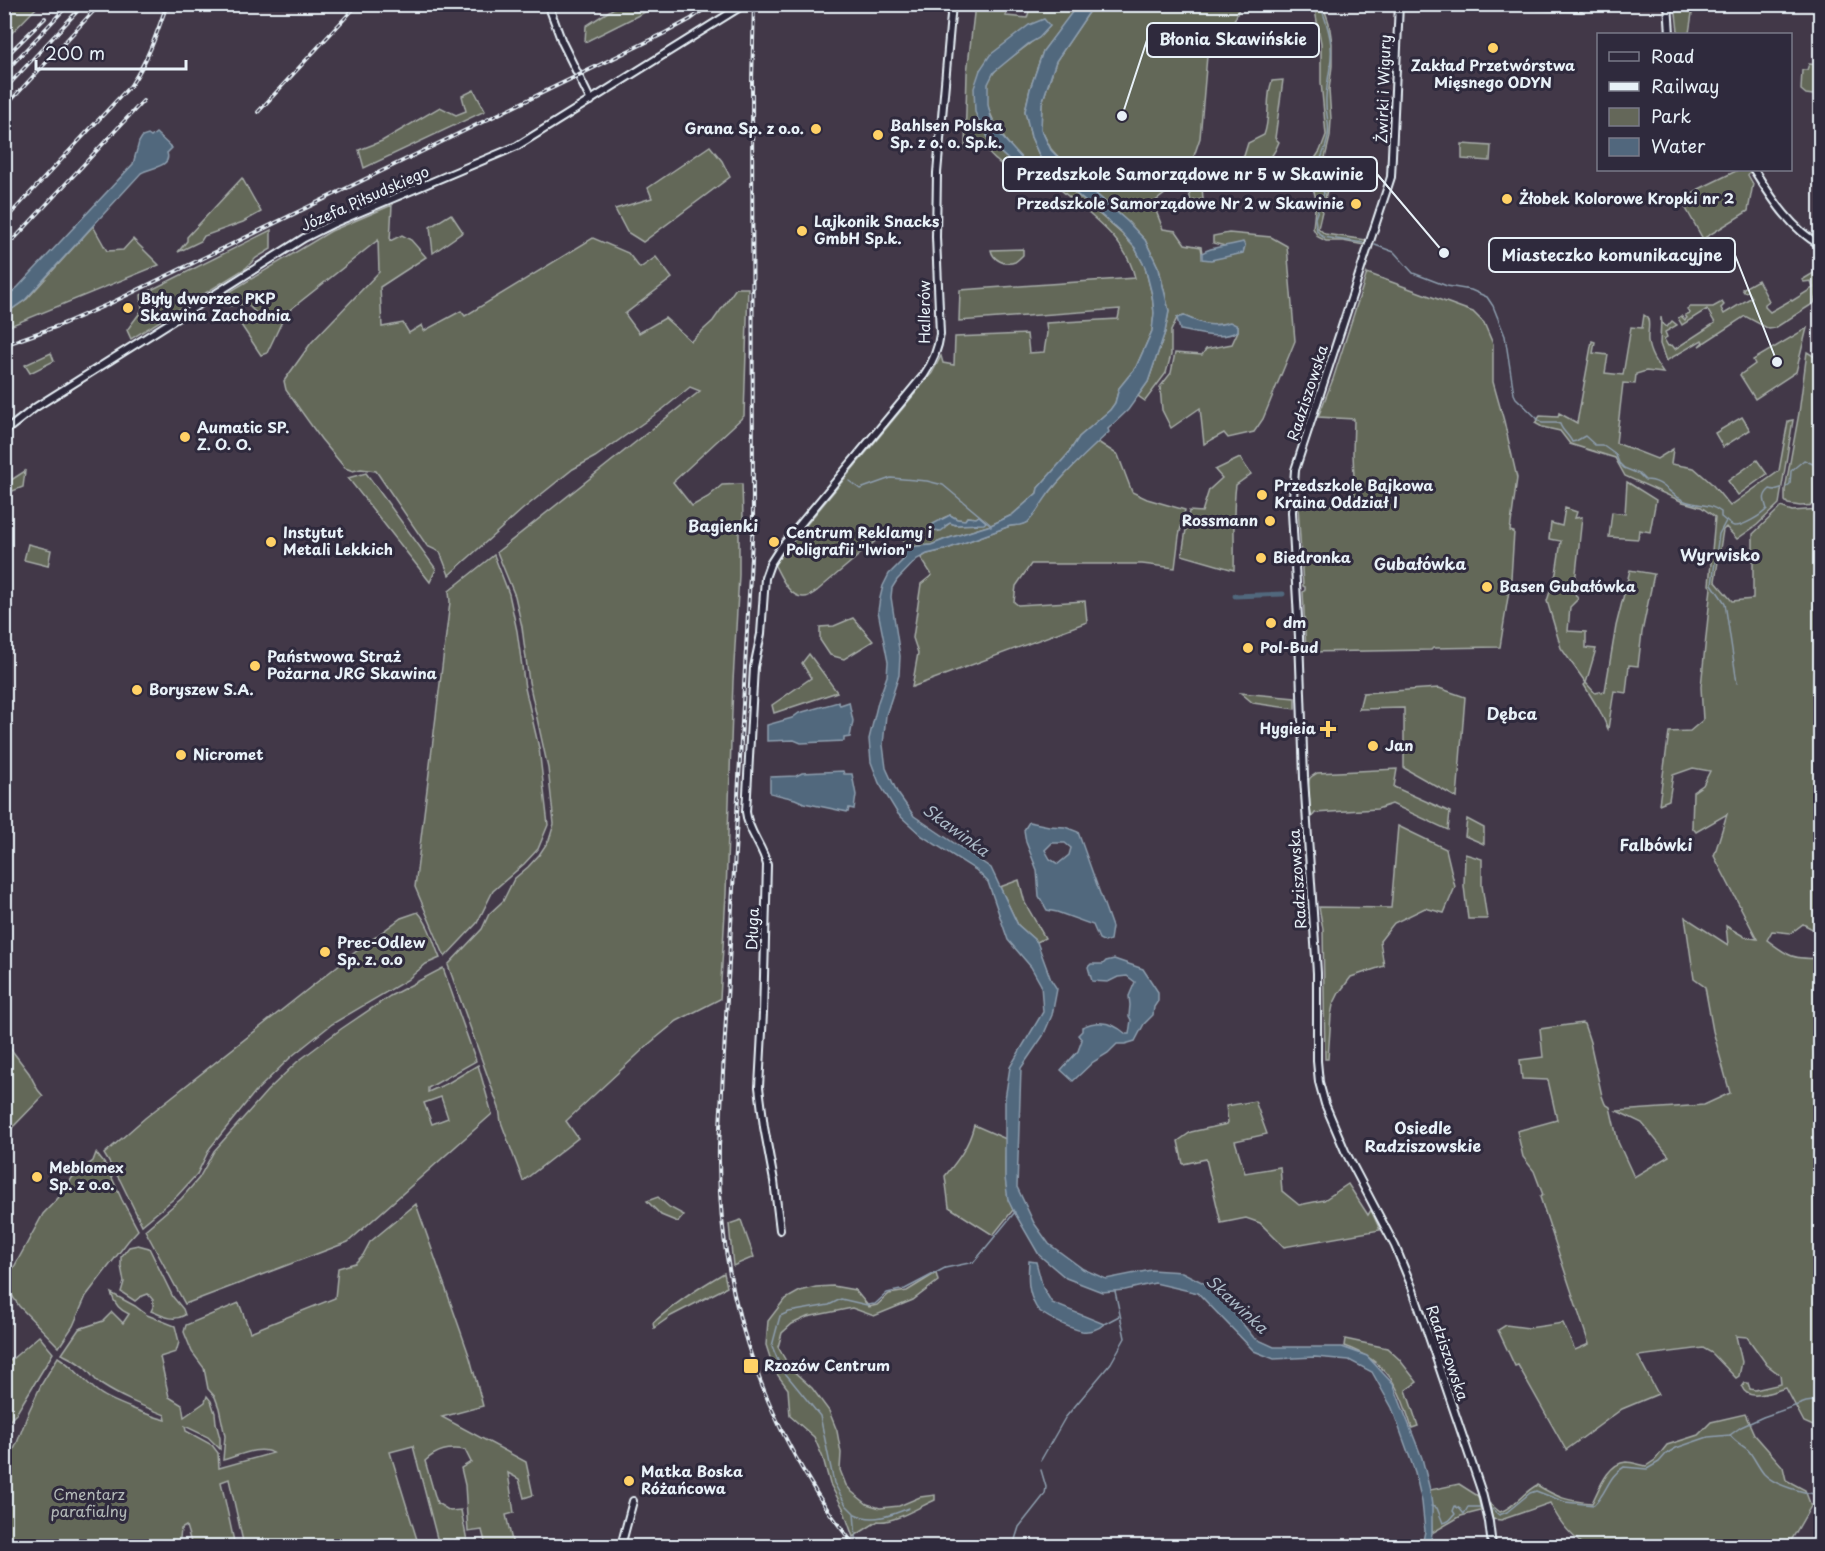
<svg xmlns="http://www.w3.org/2000/svg" width="1825" height="1551" font-family="'Playpen Sans',sans-serif">
  <style>
    .green { fill: #646759; stroke: #a6aca8; stroke-width: 1.5; fill-rule: evenodd }
    .water { fill: #51677d; stroke: #8d9eae; stroke-width: 1.5; fill-rule: evenodd }
    .lines { fill: none; stroke-linecap: round; stroke-linejoin: round }
    .stream { stroke: #8d9eae; stroke-width: 1.5 }
    .canal { stroke: #51677d; stroke-width: 5 }
    .secondary-casing { stroke: #e8f1f8; stroke-width: 10 }
    .secondary { stroke: #2f2a3d; stroke-width: 6 }
    .rail-casing { stroke: #e8f1f8; stroke-width: 4 }
    .rail { stroke: #2f2a3d; stroke-width: 1.5; stroke-dasharray: 4.5; stroke-linecap: butt }
    .poi-dot { fill: #ffd166; stroke: #2f2a3d; stroke-width: 2 }
    .labels { text-anchor: middle; stroke-width: 6; stroke-linejoin: round; paint-order: stroke }
    .poi-label { font-size: 15px; font-weight: bold; fill: #e8f1f8; stroke: #2f2a3d; text-anchor: start }
    .street-label { font-size: 15px; fill: #e8f1f8; stroke: #2f2a3d }
    .park-label { font-size: 15px; fill: #b3bab8; stroke: #2f2a3d }
    .neighbourhood-label { font-size: 16px; font-weight: bold; fill: #e8f1f8; stroke: #2f2a3d }
    .water-label { font-size: 16px; font-style: italic; fill: #acbac7; stroke: #2f2a3d }
    .leader { fill: none; stroke: #e8f1f8; stroke-width: 2 }
    .callout-dot { fill: #e8f1f8; stroke: #2f2a3d; stroke-width: 2 }
    .callout { fill: #2f2a3d; stroke: #e8f1f8; stroke-width: 2 }
    .callout-label { font-size: 16px; text-anchor: middle; font-weight: bold; fill: #e8f1f8 }
  </style>
  <rect width="100%" height="100%" fill="#423848"/>
  <filter id="ink" filterUnits="userSpaceOnUse"><feTurbulence type="fractalNoise" baseFrequency=".0167" numOctaves="2"/><feDisplacementMap in="SourceGraphic" scale="12" xChannelSelector="R" yChannelSelector="G"/><feConvolveMatrix kernelMatrix="1 2 1 2 8 2 1 2 1" color-interpolation-filters="sRGB"/></filter>
  <g filter="url(#ink)">
    <g class="green">
      <path d="M 5,4 L 39,5 L 5,40 L 4,5 Z"/>
      <path d="M 620,4 L 659,5 L 585,42 L 586,26 Z"/>
      <path d="M 975,5 L 1007,5 L 1006,16 L 1027,18 L 1031,5 L 1078,5 L 1043,51 L 1030,89 L 1025,111 L 1031,137 L 1044,166 L 1122,234 L 1135,248 L 1145,267 L 1152,295 L 1154,313 L 1152,331 L 1136,367 L 1119,388 L 1115,403 L 1110,410 L 1079,437 L 1068,454 L 1038,488 L 1037,493 L 1012,515 L 991,525 L 946,539 L 931,545 L 908,547 L 892,527 L 818,590 C 814,593 809,597 804,597 C 789,598 780,575 774,564 L 932,373 L 941,356 L 943,363 L 954,365 L 955,337 L 1027,334 L 1029,353 L 1044,352 L 1047,333 L 1046,323 L 1118,319 L 1120,309 L 959,321 L 960,290 L 1135,278 C 1125,232 1077,208 1047,177 C 1018,179 1019,180 997,161 C 992,157 990,156 987,150 L 965,148 L 967,73 ZM 1050,26 C 1034,43 1013,54 996,70 C 969,98 1005,143 1025,162 L 1024,174 L 989,142 L 986,131 L 980,70 ZM 950,515 L 957,519 L 965,520 L 967,517 L 976,518 L 979,516 L 972,524 L 956,525 L 950,523 L 939,531 L 943,518 Z"/>
      <path d="M 1094,5 L 1240,5 L 1236,17 L 1207,56 L 1200,138 L 1187,177 L 1153,203 L 1163,229 L 1176,231 L 1185,244 L 1201,247 L 1203,259 L 1243,243 L 1229,247 L 1213,243 L 1213,236 L 1229,233 L 1271,237 L 1287,246 L 1295,341 L 1263,419 L 1254,432 L 1228,438 L 1224,433 L 1204,444 L 1200,408 L 1171,428 L 1162,410 L 1160,387 L 1171,373 L 1175,353 L 1202,355 L 1206,349 L 1232,344 L 1238,331 L 1238,327 L 1230,323 C 1211,328 1202,324 1184,316 L 1177,318 L 1171,331 L 1171,355 L 1166,373 L 1145,401 L 1138,396 L 1148,382 L 1165,332 L 1169,311 L 1159,269 L 1145,240 L 1128,222 L 1077,177 L 1051,149 L 1041,129 L 1042,103 L 1056,61 Z"/>
      <path d="M 1314,5 L 1323,5 L 1329,23 L 1332,43 L 1332,66 L 1329,90 L 1331,119 L 1330,137 L 1325,158 L 1329,182 L 1318,228 L 1325,234 L 1367,240 L 1364,245 L 1343,241 L 1326,241 L 1318,237 L 1313,228 L 1316,199 L 1308,169 L 1320,151 L 1326,135 L 1321,82 L 1321,43 Z"/>
      <path d="M 1537,5 L 1559,5 L 1558,9 L 1560,5 L 1582,5 L 1582,12 L 1538,10 Z"/>
      <path d="M 1675,5 L 1691,5 L 1693,7 L 1689,33 L 1683,34 L 1678,31 Z"/>
      <path d="M 1809,64 L 1820,65 L 1820,96 L 1806,94 L 1801,90 L 1802,70 L 1807,70 Z"/>
      <path d="M 1283,80 L 1275,138 L 1279,142 C 1270,166 1258,167 1235,171 L 1231,165 L 1244,156 L 1248,143 L 1264,135 C 1271,118 1265,99 1272,81 Z"/>
      <path d="M 474,90 L 485,111 L 364,168 L 359,150 L 382,141 L 440,107 L 456,115 L 466,111 L 462,96 Z"/>
      <path d="M 1462,144 L 1491,146 L 1490,161 L 1462,159 Z"/>
      <path d="M 710,146 L 722,161 L 730,177 L 643,242 L 627,232 L 615,209 L 652,198 L 648,188 Z"/>
      <path d="M 1738,170 L 1749,170 L 1750,171 L 1748,175 L 1753,184 L 1748,211 L 1703,239 L 1684,205 L 1685,200 L 1699,189 Z"/>
      <path d="M 1210,171 L 1223,174 L 1223,178 L 1202,187 L 1203,199 L 1191,201 L 1187,183 L 1192,173 Z"/>
      <path d="M 242,178 L 261,212 L 243,222 L 204,236 L 201,241 L 178,252 L 187,241 L 187,237 Z"/>
      <path d="M 392,205 L 390,241 L 402,235 L 411,240 L 426,257 L 380,287 L 382,327 L 403,323 L 409,333 L 422,325 L 424,331 L 461,311 L 465,316 L 593,238 L 628,253 L 640,268 L 656,257 L 672,278 L 625,314 L 639,333 L 665,318 L 691,341 L 713,321 L 736,288 L 748,288 L 744,416 L 673,482 L 692,506 L 708,497 L 722,485 L 742,484 L 743,518 L 739,531 L 739,575 L 733,681 L 726,894 L 720,999 L 677,1021 L 650,1043 L 566,1121 L 578,1138 L 523,1181 L 501,1122 L 499,1108 L 448,965 L 482,929 L 489,914 L 503,901 L 514,879 L 528,867 L 539,855 L 549,840 L 554,824 L 548,768 L 529,682 L 522,627 L 515,596 L 497,552 L 700,391 L 690,387 L 663,409 L 595,457 L 573,469 L 523,509 L 449,575 L 440,552 L 427,546 L 376,471 L 361,469 L 353,471 L 345,468 L 321,439 L 286,390 L 284,381 L 311,343 L 379,272 L 378,240 L 286,313 L 267,353 L 261,355 L 241,325 L 257,314 L 247,304 L 228,306 L 221,297 L 331,231 Z"/>
      <path d="M 451,214 L 463,232 L 433,253 L 430,227 Z"/>
      <path d="M 93,226 L 107,251 L 123,250 L 133,239 L 159,265 L 5,328 L 5,314 L 27,299 Z"/>
      <path d="M 271,230 L 271,249 L 256,258 L 246,268 L 131,339 L 127,330 L 142,310 L 141,295 Z"/>
      <path d="M 1023,249 L 1023,255 C 1022,256 1017,261 1015,262 C 1005,266 993,260 991,250 Z"/>
      <path d="M 1820,269 L 1820,283 L 1814,303 L 1775,328 L 1769,329 L 1745,316 L 1699,346 L 1703,342 L 1702,340 L 1666,361 L 1660,344 L 1661,317 L 1662,323 L 1667,327 L 1672,321 L 1677,325 L 1665,332 L 1667,337 L 1664,339 L 1668,346 L 1672,345 L 1675,349 L 1715,323 L 1707,309 L 1682,325 L 1678,318 L 1681,316 L 1685,320 L 1687,318 L 1685,315 L 1690,313 L 1687,309 L 1690,307 L 1713,307 L 1722,302 L 1724,305 L 1721,308 L 1724,314 L 1752,297 L 1748,291 L 1744,292 L 1742,289 L 1758,280 L 1769,301 L 1765,304 L 1765,307 L 1770,312 L 1791,300 L 1792,301 L 1813,288 L 1811,281 L 1804,282 L 1802,280 Z"/>
      <path d="M 1367,273 L 1473,312 L 1484,323 L 1493,344 L 1493,382 L 1504,421 L 1517,478 L 1510,531 L 1514,532 L 1511,578 L 1500,647 L 1433,648 L 1431,650 L 1306,652 L 1303,592 L 1305,590 L 1305,587 L 1303,586 L 1298,506 L 1355,504 L 1353,453 L 1354,419 L 1318,417 L 1333,379 Z"/>
      <path d="M 1644,315 L 1647,317 C 1651,323 1647,332 1648,341 C 1649,353 1656,363 1663,373 L 1646,371 L 1636,374 L 1635,384 L 1623,383 L 1616,443 L 1657,459 L 1673,449 L 1671,464 L 1694,468 L 1711,483 L 1730,506 L 1779,471 L 1788,421 L 1793,420 L 1779,504 L 1757,525 L 1737,539 L 1726,527 L 1723,530 L 1715,581 L 1732,601 L 1753,599 L 1753,534 L 1781,507 L 1792,511 L 1820,509 L 1820,933 L 1803,924 L 1791,933 L 1772,931 L 1767,940 C 1788,956 1793,960 1820,958 L 1820,1429 L 1804,1422 L 1786,1388 C 1773,1391 1748,1403 1742,1387 L 1745,1383 L 1748,1383 L 1750,1389 L 1755,1390 L 1781,1384 L 1780,1375 L 1767,1365 L 1747,1337 L 1736,1336 L 1742,1362 L 1739,1376 L 1736,1378 L 1712,1353 L 1703,1348 L 1638,1356 L 1658,1394 L 1622,1409 L 1566,1450 L 1518,1365 L 1515,1366 L 1498,1330 L 1506,1325 L 1529,1328 L 1563,1323 L 1575,1350 L 1589,1344 L 1540,1197 L 1543,1195 L 1534,1171 L 1523,1157 L 1517,1131 L 1557,1120 L 1548,1080 L 1522,1079 L 1520,1060 L 1543,1057 L 1540,1029 L 1582,1023 L 1584,1024 L 1590,1042 L 1602,1096 L 1605,1104 L 1610,1107 L 1618,1142 L 1634,1177 L 1669,1156 L 1642,1123 L 1617,1111 L 1704,1105 L 1730,1093 L 1713,1031 L 1705,987 L 1694,979 L 1685,917 L 1728,945 L 1726,926 L 1745,937 L 1757,939 L 1714,856 L 1727,814 L 1696,832 L 1692,827 L 1693,792 L 1703,785 L 1710,771 L 1693,768 L 1673,775 L 1669,800 L 1659,804 L 1669,732 L 1690,731 L 1703,720 L 1701,687 L 1711,587 L 1709,585 L 1715,517 L 1701,507 L 1683,502 L 1625,476 L 1615,458 L 1570,444 L 1560,431 L 1542,427 L 1535,423 L 1540,416 L 1558,417 L 1559,413 L 1577,423 L 1592,341 L 1595,342 L 1593,353 L 1608,355 L 1605,373 L 1623,375 L 1631,327 L 1642,328 Z"/>
      <path d="M 1807,328 L 1796,372 L 1755,399 L 1740,375 L 1755,364 L 1753,360 Z"/>
      <path d="M 1807,352 L 1820,360 L 1820,505 L 1800,506 L 1788,504 L 1785,501 L 1785,490 L 1799,413 Z"/>
      <path d="M 51,353 L 54,361 L 30,373 L 25,365 Z"/>
      <path d="M 1742,417 L 1750,430 L 1723,447 L 1715,433 Z"/>
      <path d="M 1098,442 L 1118,455 L 1132,492 L 1147,499 L 1185,510 L 1179,536 L 1175,568 L 1142,564 L 1031,564 L 1016,586 L 1014,602 L 1018,605 L 1085,601 L 1087,622 L 912,687 L 918,653 L 913,638 L 921,584 L 932,575 L 921,558 L 927,554 L 944,550 L 1010,526 C 1017,525 1022,526 1028,521 C 1035,516 1039,505 1045,498 C 1061,478 1079,459 1098,442 Z"/>
      <path d="M 1240,458 L 1251,474 L 1236,485 C 1232,513 1235,541 1234,570 L 1182,555 L 1189,511 L 1202,512 L 1209,490 L 1222,478 L 1215,470 Z"/>
      <path d="M 1757,460 L 1767,474 L 1738,495 L 1728,481 Z"/>
      <path d="M 25,471 L 23,487 L 5,494 L 5,484 Z"/>
      <path d="M 366,473 L 436,569 L 430,582 L 348,478 Z"/>
      <path d="M 1627,482 L 1656,500 L 1650,532 L 1639,530 L 1638,539 L 1609,537 L 1612,512 L 1625,514 Z"/>
      <path d="M 1565,508 L 1577,512 L 1575,518 L 1582,517 L 1574,592 L 1578,599 L 1570,607 L 1568,631 L 1586,632 L 1586,648 L 1596,649 L 1586,683 L 1595,693 L 1605,691 L 1616,626 L 1630,570 L 1654,574 L 1642,632 L 1638,666 L 1629,665 L 1626,693 L 1614,691 L 1608,729 L 1600,711 L 1584,685 L 1586,683 L 1561,648 L 1547,601 L 1556,573 L 1561,541 L 1549,539 L 1551,523 L 1562,526 Z"/>
      <path d="M 28,544 L 51,550 L 48,566 L 24,560 Z"/>
      <path d="M 494,555 L 509,594 L 517,631 L 525,688 L 539,748 L 548,825 L 538,849 L 524,864 L 493,891 L 477,923 L 445,957 L 415,887 L 450,602 L 449,591 Z"/>
      <path d="M 853,618 L 873,641 L 844,659 L 830,655 L 820,640 L 820,627 L 834,626 Z"/>
      <path d="M 809,654 L 837,692 L 774,713 L 772,705 L 811,678 L 802,663 Z"/>
      <path d="M 1439,688 L 1465,697 L 1457,798 L 1404,768 L 1404,708 L 1359,709 L 1363,693 Z"/>
      <path d="M 1241,693 L 1295,698 L 1295,709 L 1253,703 Z"/>
      <path d="M 1397,769 L 1394,787 L 1450,812 L 1448,830 L 1392,804 L 1377,809 L 1315,813 L 1312,817 C 1309,810 1306,785 1310,778 C 1312,776 1316,774 1317,773 Z"/>
      <path d="M 1467,819 L 1484,828 L 1484,844 L 1465,836 Z"/>
      <path d="M 1398,826 L 1446,849 L 1455,887 L 1444,913 L 1425,908 L 1394,923 L 1380,941 L 1384,966 L 1351,977 L 1339,993 L 1333,1005 L 1331,1015 L 1328,1059 L 1325,1059 L 1323,929 L 1319,907 L 1391,908 Z"/>
      <path d="M 1465,854 L 1482,859 L 1482,885 L 1487,919 L 1468,919 L 1464,886 Z"/>
      <path d="M 1019,880 L 1025,903 L 1045,938 L 1037,942 L 1018,925 L 1000,887 Z"/>
      <path d="M 418,912 C 429,924 434,944 440,958 L 426,964 L 407,980 L 332,1024 L 292,1056 L 255,1092 L 210,1148 L 197,1174 L 177,1196 L 142,1225 L 120,1180 L 104,1154 L 145,1118 L 350,956 L 401,918 Z"/>
      <path d="M 443,968 L 476,1061 L 428,1088 L 428,1092 L 448,1083 L 478,1065 L 492,1114 L 348,1242 L 185,1304 L 145,1230 L 181,1199 L 199,1178 L 214,1151 L 267,1091 L 297,1062 L 341,1029 L 390,996 ZM 441,1097 L 448,1118 L 432,1124 L 424,1103 Z"/>
      <path d="M 4,1040 L 29,1073 L 38,1090 L 43,1096 L 12,1128 L 5,1139 Z"/>
      <path d="M 1255,1101 L 1267,1134 L 1235,1141 L 1245,1173 L 1280,1167 L 1282,1191 L 1299,1205 L 1324,1200 L 1348,1184 L 1368,1215 L 1371,1210 L 1380,1230 L 1284,1247 L 1260,1223 L 1246,1218 L 1221,1223 L 1206,1159 L 1183,1164 L 1178,1141 L 1191,1132 L 1227,1124 L 1228,1122 L 1226,1106 Z"/>
      <path d="M 974,1125 L 1006,1139 C 1005,1163 1003,1187 1013,1210 L 993,1235 L 949,1207 L 945,1176 C 958,1160 969,1146 974,1125 Z"/>
      <path d="M 96,1153 L 107,1167 L 122,1200 L 138,1230 L 128,1241 L 86,1296 L 73,1326 L 59,1347 L 19,1306 L 5,1285 L 5,1276 L 14,1267 L 43,1214 L 60,1196 L 74,1175 L 93,1161 Z"/>
      <path d="M 658,1197 L 669,1207 L 684,1215 L 678,1222 L 661,1215 L 647,1201 Z"/>
      <path d="M 416,1204 L 470,1358 L 483,1406 L 442,1417 L 526,1462 L 533,1495 L 524,1498 L 519,1479 L 508,1473 L 514,1513 L 506,1515 L 513,1545 L 486,1546 L 482,1530 L 468,1532 L 465,1485 L 461,1468 L 471,1462 L 465,1450 C 449,1447 437,1450 425,1461 L 437,1503 L 450,1511 L 461,1510 L 468,1546 L 447,1546 L 446,1543 L 438,1542 L 413,1446 L 390,1452 L 419,1546 L 244,1546 L 229,1479 L 221,1482 L 235,1546 L 192,1546 L 186,1526 L 181,1529 L 180,1538 L 170,1546 L 5,1546 L 5,1468 L 17,1443 L 29,1411 L 41,1385 L 58,1357 C 73,1366 83,1380 97,1391 C 107,1400 153,1417 166,1420 L 165,1415 C 143,1406 122,1398 102,1385 C 96,1381 93,1377 89,1372 C 82,1364 72,1359 62,1354 L 79,1329 L 103,1321 L 112,1312 L 123,1323 L 129,1314 C 119,1310 114,1303 111,1293 L 135,1306 L 147,1315 L 175,1326 L 179,1342 L 176,1352 L 160,1357 L 169,1397 L 182,1405 L 184,1417 L 205,1402 L 207,1396 L 211,1401 L 215,1413 L 216,1423 L 220,1438 L 220,1449 L 208,1437 L 185,1426 L 186,1431 L 212,1445 L 218,1453 L 219,1468 L 273,1453 C 259,1445 238,1456 223,1460 L 225,1436 L 219,1408 L 215,1397 L 208,1389 L 204,1368 L 192,1352 L 184,1332 L 186,1325 L 239,1303 L 250,1332 L 335,1298 L 338,1268 L 355,1263 L 363,1255 L 370,1242 Z"/>
      <path d="M 741,1220 L 754,1257 L 733,1266 L 729,1224 Z"/>
      <path d="M 138,1245 L 149,1248 L 173,1297 L 183,1309 L 185,1315 C 173,1322 163,1316 151,1311 L 153,1307 L 153,1300 L 148,1294 L 140,1297 L 135,1301 L 121,1292 L 124,1282 L 121,1266 L 121,1257 L 129,1247 Z"/>
      <path d="M 724,1273 L 727,1287 L 671,1316 L 654,1328 L 653,1323 C 675,1303 698,1288 724,1273 Z"/>
      <path d="M 936,1273 L 938,1281 L 913,1300 L 874,1316 L 852,1308 L 807,1317 L 792,1324 L 782,1333 L 778,1347 L 790,1368 L 812,1388 L 829,1411 L 837,1431 L 841,1453 L 840,1470 L 846,1485 L 852,1492 L 867,1504 L 880,1508 L 899,1506 L 920,1497 L 935,1495 L 935,1500 C 921,1506 892,1524 878,1521 L 853,1537 L 843,1508 L 830,1484 L 823,1458 L 814,1437 L 790,1416 L 788,1389 L 774,1370 L 766,1345 L 768,1321 L 784,1300 L 800,1291 L 816,1287 L 833,1286 L 855,1290 L 869,1307 L 877,1305 L 889,1294 L 907,1291 Z"/>
      <path d="M 39,1336 L 53,1353 L 16,1414 L 5,1425 L 5,1365 Z"/>
      <path d="M 1345,1339 L 1387,1348 L 1399,1359 L 1417,1382 L 1406,1390 L 1418,1426 L 1412,1428 C 1398,1385 1389,1362 1344,1346 Z"/>
      <path d="M 1745,1414 L 1754,1434 L 1783,1467 L 1786,1480 L 1805,1490 L 1811,1506 L 1788,1546 L 1584,1546 C 1567,1531 1560,1523 1550,1503 L 1501,1520 L 1492,1519 L 1490,1504 L 1500,1512 C 1515,1507 1523,1492 1537,1485 C 1558,1498 1568,1501 1592,1503 C 1599,1489 1608,1463 1626,1462 C 1632,1462 1640,1465 1646,1466 L 1655,1460 L 1667,1445 L 1698,1435 L 1711,1422 Z"/>
      <path d="M 1459,1484 L 1478,1496 L 1481,1511 L 1461,1516 L 1432,1533 L 1430,1490 Z"/>
    </g>
    <g class="water">
      <path d="M 1078,4 L 1094,5 L 1056,61 L 1042,103 L 1041,129 L 1051,150 L 1077,177 L 1128,222 L 1145,240 L 1159,269 L 1169,311 L 1165,332 L 1148,382 L 1128,410 L 1108,429 L 1109,432 C 1090,450 1070,468 1053,488 C 1045,497 1035,516 1028,522 C 1022,526 1016,525 1010,526 L 944,550 L 927,554 L 917,559 L 897,580 L 892,588 L 891,597 L 900,656 L 899,675 L 886,715 L 883,745 L 886,768 L 897,792 L 914,816 L 991,868 L 1018,925 L 1037,942 L 1051,980 L 1057,989 L 1052,1015 L 1043,1036 L 1021,1068 L 1017,1187 L 1034,1223 L 1049,1244 L 1083,1269 L 1106,1279 L 1151,1270 L 1182,1272 L 1204,1283 L 1229,1307 L 1254,1338 L 1274,1347 L 1342,1347 L 1367,1356 L 1393,1384 L 1422,1458 L 1430,1490 L 1432,1506 L 1432,1533 L 1430,1546 L 1422,1546 L 1425,1531 L 1422,1502 L 1415,1472 L 1392,1408 L 1372,1372 L 1349,1360 L 1315,1357 L 1274,1359 L 1254,1351 L 1198,1293 L 1155,1283 L 1125,1290 L 1102,1292 L 1066,1278 L 1039,1255 L 1013,1210 L 1008,1200 L 1005,1178 L 1005,1099 L 1010,1067 L 1043,1012 L 1041,985 L 1031,967 L 1008,940 L 988,882 L 976,870 L 922,836 L 898,814 L 879,783 L 871,762 L 869,739 L 878,702 L 887,676 L 888,662 L 878,611 L 880,598 L 883,586 L 889,574 L 905,558 L 903,551 L 908,547 L 931,545 L 946,539 L 991,525 L 1012,515 L 1037,493 L 1038,488 L 1068,454 L 1079,437 L 1110,410 L 1115,403 L 1119,388 L 1136,367 L 1152,331 L 1154,313 L 1152,295 L 1145,267 L 1135,248 L 1122,233 L 1044,166 L 1031,137 L 1025,111 L 1030,89 L 1043,51 Z"/>
      <path d="M 1044,19 L 1050,26 L 1039,38 L 1028,44 L 994,72 L 988,84 L 988,105 L 991,117 L 1003,138 L 1025,162 L 1031,174 L 1024,174 L 989,142 L 986,131 L 981,126 L 975,112 L 974,88 L 980,70 L 990,55 L 1029,25 Z"/>
      <path d="M 156,133 L 172,148 L 167,153 C 172,167 151,167 141,173 L 25,300 L 5,314 L 5,298 L 18,287 L 133,164 L 139,142 L 142,137 L 148,135 L 151,137 Z"/>
      <path d="M 1243,242 L 1245,246 L 1243,253 L 1211,260 L 1202,259 L 1202,253 C 1210,246 1231,246 1243,242 Z"/>
      <path d="M 1184,316 C 1202,324 1210,328 1230,322 L 1238,326 L 1238,331 C 1222,341 1198,333 1180,330 L 1177,318 Z"/>
      <path d="M 950,515 L 957,519 L 965,520 L 967,517 L 976,518 L 979,516 L 986,522 L 984,524 L 956,525 L 950,523 L 945,526 L 945,528 L 941,531 L 934,530 L 933,524 Z"/>
      <path d="M 838,702 L 840,705 L 849,702 L 853,721 L 850,737 L 844,738 L 844,741 L 801,743 L 794,740 L 767,741 L 767,725 L 792,718 L 799,713 Z"/>
      <path d="M 843,771 L 844,774 L 852,774 L 856,795 L 854,809 L 849,808 L 848,812 L 804,803 L 795,799 L 770,793 L 770,777 L 796,776 L 802,773 Z"/>
      <path d="M 1029,822 L 1049,826 L 1065,827 L 1078,832 L 1112,927 L 1110,940 L 1105,942 L 1099,939 L 1093,925 L 1057,912 L 1047,910 L 1039,896 L 1037,870 L 1026,842 L 1024,830 ZM 1052,843 L 1065,843 L 1071,848 L 1069,855 L 1058,864 L 1050,859 L 1045,850 Z"/>
      <path d="M 1114,959 L 1143,969 L 1158,992 L 1158,1001 L 1154,1007 L 1153,1015 L 1144,1024 L 1135,1041 L 1125,1044 L 1117,1044 L 1108,1053 L 1093,1062 L 1073,1081 L 1061,1070 L 1078,1051 L 1082,1040 L 1078,1035 L 1082,1031 L 1082,1027 C 1099,1019 1113,1022 1126,1034 L 1129,1034 L 1131,1020 L 1129,1016 L 1130,1005 L 1129,996 L 1135,982 L 1127,976 L 1118,977 L 1108,982 L 1092,981 L 1088,967 L 1091,964 L 1103,964 L 1106,961 Z"/>
      <path d="M 1029,1261 L 1036,1262 L 1043,1288 L 1052,1303 L 1104,1324 C 1099,1329 1090,1332 1082,1331 C 1072,1329 1041,1316 1036,1307 C 1027,1291 1028,1278 1029,1261 Z"/>
    </g>
    <g class="lines">
      <g class="stream">
        <path d="M 1320,4 C 1326,21 1333,41 1331,58 C 1330,74 1325,89 1326,104 C 1326,115 1330,125 1328,136 C 1324,162 1309,166 1324,193 L 1315,218 L 1317,231 L 1323,237 L 1364,243"/>
        <path d="M 1375,245 L 1394,252 L 1413,273 L 1447,286 L 1471,290 L 1487,297 L 1493,306 L 1505,336 L 1514,394 L 1516,398 L 1542,423 L 1556,423 L 1560,424 C 1562,431 1569,435 1572,442 L 1576,441 L 1585,436 L 1595,445 L 1602,445 L 1616,455 L 1619,463 L 1624,468 L 1639,474 L 1645,480 C 1666,480 1669,497 1688,502 C 1701,506 1709,503 1721,512 L 1721,517 C 1725,520 1730,525 1734,526 C 1742,527 1762,515 1767,509 C 1764,500 1762,496 1770,489 L 1774,490 L 1781,488"/>
        <path d="M 849,481 L 860,489 L 891,478 L 927,481 L 943,485 L 991,525 L 991,527"/>
        <path d="M 1786,487 L 1790,484 L 1791,471 L 1804,460 L 1815,465 L 1820,465"/>
        <path d="M 1726,521 L 1719,534 L 1712,584 L 1725,603 L 1737,683"/>
        <path d="M 1104,1324 L 1119,1316"/>
        <path d="M 1730,1435 C 1735,1442 1742,1445 1748,1450 C 1754,1457 1758,1467 1764,1474 C 1775,1486 1805,1493 1820,1495"/>
        <path d="M 1041,1460 L 1065,1418 L 1111,1363 L 1125,1338 L 1115,1291"/>
        <path d="M 1431,1506 L 1437,1508 L 1443,1523 C 1449,1522 1451,1519 1455,1514 L 1453,1511 L 1455,1506 L 1460,1509 L 1464,1514 L 1468,1507 L 1483,1507"/>
        <path d="M 1492,1509 L 1499,1515 L 1507,1512 L 1530,1493 L 1536,1491 L 1565,1502 L 1594,1505 C 1607,1493 1608,1476 1624,1467 L 1647,1469 L 1659,1462 L 1666,1454 L 1676,1448 L 1708,1437 L 1730,1435 L 1741,1427 L 1763,1417 L 1806,1402 L 1820,1400"/>
        <path d="M 855,1514 C 873,1523 892,1515 909,1508"/>
        <path d="M 861,1546 L 856,1538 L 854,1513 L 846,1505 L 834,1483 L 820,1416 L 781,1368 L 772,1346 L 780,1316 L 789,1312 L 829,1305 L 841,1299 L 867,1305 L 875,1304 L 887,1293 L 905,1289 L 945,1268 L 974,1262 L 1015,1212"/>
        <path d="M 1013,1546 L 1019,1527 L 1045,1494 L 1046,1487 L 1041,1470"/>
      </g>
      <path class="canal" d="M 1235,596 L 1283,594"/>
      <g class="secondary-casing">
        <g id="secondary">
          <path d="M 548,4 L 562,42 L 591,101"/>
          <path d="M 1399,4 L 1391,177 L 1295,470 L 1292,512 L 1299,637 L 1304,778 L 1317,973 L 1317,1061 L 1319,1082 L 1325,1104 L 1345,1151 L 1395,1246 L 1412,1287 L 1482,1493 L 1489,1522 L 1492,1546"/>
          <path d="M 1668,4 L 1670,34"/>
          <path d="M 1754,170 C 1772,198 1790,228 1820,245"/>
          <path d="M 4,432 L 36,407 L 304,238 L 332,224 L 517,146 L 745,4"/>
          <path d="M 780,1230 L 774,1181 L 764,1127 L 759,1087 L 763,1013 L 767,865 C 763,846 748,832 746,812 L 754,667 L 761,634 L 765,578 L 770,564 L 779,550 L 924,375 C 933,362 938,350 940,334 L 936,237 L 937,173 L 952,4"/>
          <path d="M 621,1546 L 633,1501"/>
        </g>
      </g>
      <use href="#secondary" class="secondary"/>
      <g class="rail-casing">
        <g id="rail">
          <path d="M 754,4 L 752,81 L 753,521 L 719,1146 C 717,1267 749,1384 813,1487 C 825,1508 840,1527 855,1546"/>
          <path d="M 4,58 L 45,18"/>
          <path d="M 4,73 L 69,4"/>
          <path d="M 4,90 L 84,4"/>
          <path d="M 4,108 L 100,4"/>
          <path d="M 258,112 L 358,4"/>
          <path d="M 4,221 L 131,85 C 148,60 157,33 167,4"/>
          <path d="M 4,246 L 16,237 L 143,101"/>
          <path d="M 4,345 L 58,326 L 111,303 L 665,33 L 691,19 L 711,4"/>
        </g>
      </g>
      <use href="#rail" class="rail"/>
    </g>
  </g>
  <g class="poi-dot">
    <circle cx="1493" cy="48" r="6"/>
    <circle cx="816" cy="129" r="6"/>
    <circle cx="878" cy="135" r="6"/>
    <circle cx="1507" cy="199" r="6"/>
    <circle cx="1356" cy="204" r="6"/>
    <circle cx="802" cy="231" r="6"/>
    <circle cx="128" cy="308" r="6"/>
    <circle cx="185" cy="437" r="6"/>
    <circle cx="1262" cy="495" r="6"/>
    <circle cx="1270" cy="521" r="6"/>
    <circle cx="271" cy="542" r="6"/>
    <circle cx="774" cy="542" r="6"/>
    <circle cx="1261" cy="558" r="6"/>
    <circle cx="1487" cy="587" r="6"/>
    <circle cx="1271" cy="623" r="6"/>
    <circle cx="1248" cy="648" r="6"/>
    <circle cx="255" cy="666" r="6"/>
    <circle cx="137" cy="690" r="6"/>
    <path d="M1325 720h6v6h6v6h-6v6h-6v-6h-6v-6h6z"/>
    <circle cx="1373" cy="746" r="6"/>
    <circle cx="181" cy="755" r="6"/>
    <circle cx="325" cy="952" r="6"/>
    <circle cx="37" cy="1177" r="6"/>
    <rect x="743" y="1358" width="16" height="16" rx="3"/>
    <circle cx="629" cy="1481" r="6"/>
  </g>
  <g class="labels">
    <g class="poi-label">
      <text x="1493" y="71" text-anchor="middle">Zakład Przetwórstwa<tspan x="1493" dy="17">Mięsnego ODYN</tspan></text>
      <text x="890" y="131">Bahlsen Polska<tspan x="890" dy="17">Sp. z o. o. Sp.k.</tspan></text>
      <text x="804" y="134" text-anchor="end">Grana Sp. z o.o.</text>
      <text x="1519" y="204">Żłobek Kolorowe Kropki nr 2</text>
      <text x="1344" y="209" text-anchor="end">Przedszkole Samorządowe Nr 2 w Skawinie</text>
      <text x="814" y="227">Lajkonik Snacks<tspan x="814" dy="17">GmbH Sp.k.</tspan></text>
      <text x="140" y="304">Były dworzec PKP<tspan x="140" dy="17">Skawina Zachodnia</tspan></text>
      <text x="197" y="433">Aumatic SP.<tspan x="197" dy="17">Z. O. O.</tspan></text>
      <text x="1274" y="491">Przedszkole Bajkowa<tspan x="1274" dy="17">Kraina Oddział I</tspan></text>
      <text x="1258" y="526" text-anchor="end">Rossmann</text>
      <text x="283" y="538">Instytut<tspan x="283" dy="17">Metali Lekkich</tspan></text>
      <text x="786" y="538">Centrum Reklamy i<tspan x="786" dy="17">Poligrafii "Iwion"</tspan></text>
      <text x="1273" y="563">Biedronka</text>
      <text x="1499" y="592">Basen Gubałówka</text>
      <text x="1283" y="628">dm</text>
      <text x="1260" y="653">Pol-Bud</text>
      <text x="267" y="662">Państwowa Straż<tspan x="267" dy="17">Pożarna JRG Skawina</tspan></text>
      <text x="149" y="695">Boryszew S.A.</text>
      <text x="1316" y="734" text-anchor="end">Hygieia</text>
      <text x="1385" y="751">Jan</text>
      <text x="193" y="760">Nicromet</text>
      <text x="337" y="948">Prec-Odlew<tspan x="337" dy="17">Sp. z. o.o</tspan></text>
      <text x="49" y="1173">Meblomex<tspan x="49" dy="17">Sp. z o.o.</tspan></text>
      <text x="764" y="1371">Rzozów Centrum</text>
      <text x="641" y="1477">Matka Boska<tspan x="641" dy="17">Różańcowa</tspan></text>
    </g>
    <g class="street-label">
      <text transform="translate(1384 89) rotate(-88)" y="5">Żwirki i Wigury</text>
      <text transform="translate(365 199) rotate(-24)" y="5">Józefa Piłsudskiego</text>
      <text transform="translate(925 312) rotate(-90)" y="5">Hallerów</text>
      <text transform="translate(1308 393) rotate(-72)" y="5">Radziszowska</text>
      <text transform="translate(1298 879) rotate(-94)" y="5">Radziszowska</text>
      <text transform="translate(753 929) rotate(-88)" y="5">Długa</text>
      <text transform="translate(1447 1353) rotate(71)" y="5">Radziszowska</text>
    </g>
    <g class="park-label">
      <text x="89" y="1500">Cmentarz<tspan x="89" dy="17">parafialny</tspan></text>
    </g>
    <g class="neighbourhood-label">
      <text x="723" y="532">Bagienki</text>
      <text x="1720" y="561">Wyrwisko</text>
      <text x="1420" y="570">Gubałówka</text>
      <text x="1512" y="720">Dębca</text>
      <text x="1656" y="851">Falbówki</text>
      <text x="1423" y="1134">Osiedle<tspan x="1423" dy="18">Radziszowskie</tspan></text>
    </g>
    <g class="water-label">
      <text transform="translate(956 830) rotate(36)" y="6">Skawinka</text>
      <text transform="translate(1237 1304) rotate(43)" y="6">Skawinka</text>
    </g>
  </g>
  <path class="leader" d="M1122 116L1147 40M1444 253L1377 174M1777 362L1735 255"/>
  <g class="callout-dot">
    <circle cx="1122" cy="116" r="6"/>
    <circle cx="1444" cy="253" r="6"/>
    <circle cx="1777" cy="362" r="6"/>
  </g>
  <g class="callout">
    <rect x="1147" y="23" width="172" height="34" rx="6"/>
    <rect x="1003" y="157" width="374" height="34" rx="6"/>
    <rect x="1489" y="238" width="246" height="34" rx="6"/>
  </g>
  <g class="callout-label">
    <text x="1233" y="45">Błonia Skawińskie</text>
    <text x="1190" y="180">Przedszkole Samorządowe nr 5 w Skawinie</text>
    <text x="1612" y="261">Miasteczko komunikacyjne</text>
  </g>
  <rect width="1825" height="1551" fill="none" stroke="#2f2a3d" stroke-width="24"/>
  <rect x="12" y="12" width="1801" height="1527" fill="none" stroke="#e8f1f8" stroke-width="2" filter="url(#ink)"/>
  <rect x="1597" y="33" width="195" height="138" fill="#2f2a3d" stroke="#797a88" stroke-width="1.5"/>
  <rect x="1609" y="52" width="30" height="9" fill="#2f2a3d" stroke="#797a88" stroke-width="1.5"/>
  <text x="1651" y="63" font-size="18" fill="#e8f1f8">Road</text>
  <rect x="1609" y="82" width="30" height="9" fill="#e8f1f8" stroke="#797a88" stroke-width="1.5"/>
  <text x="1651" y="93" font-size="18" fill="#e8f1f8">Railway</text>
  <rect x="1609" y="108" width="30" height="18" fill="#646759" stroke="#797a88" stroke-width="1.5"/>
  <text x="1651" y="123" font-size="18" fill="#e8f1f8">Park</text>
  <rect x="1609" y="138" width="30" height="18" fill="#51677d" stroke="#797a88" stroke-width="1.5"/>
  <text x="1651" y="153" font-size="18" fill="#e8f1f8">Water</text>
  <path d="M36 60v9h150v-9" fill="none" stroke="#e8f1f8" stroke-width="3"/>
  <text x="45" y="60" font-size="18" fill="#e8f1f8" stroke="#2f2a3d" stroke-width="4.5" paint-order="stroke">200 m</text>
</svg>
